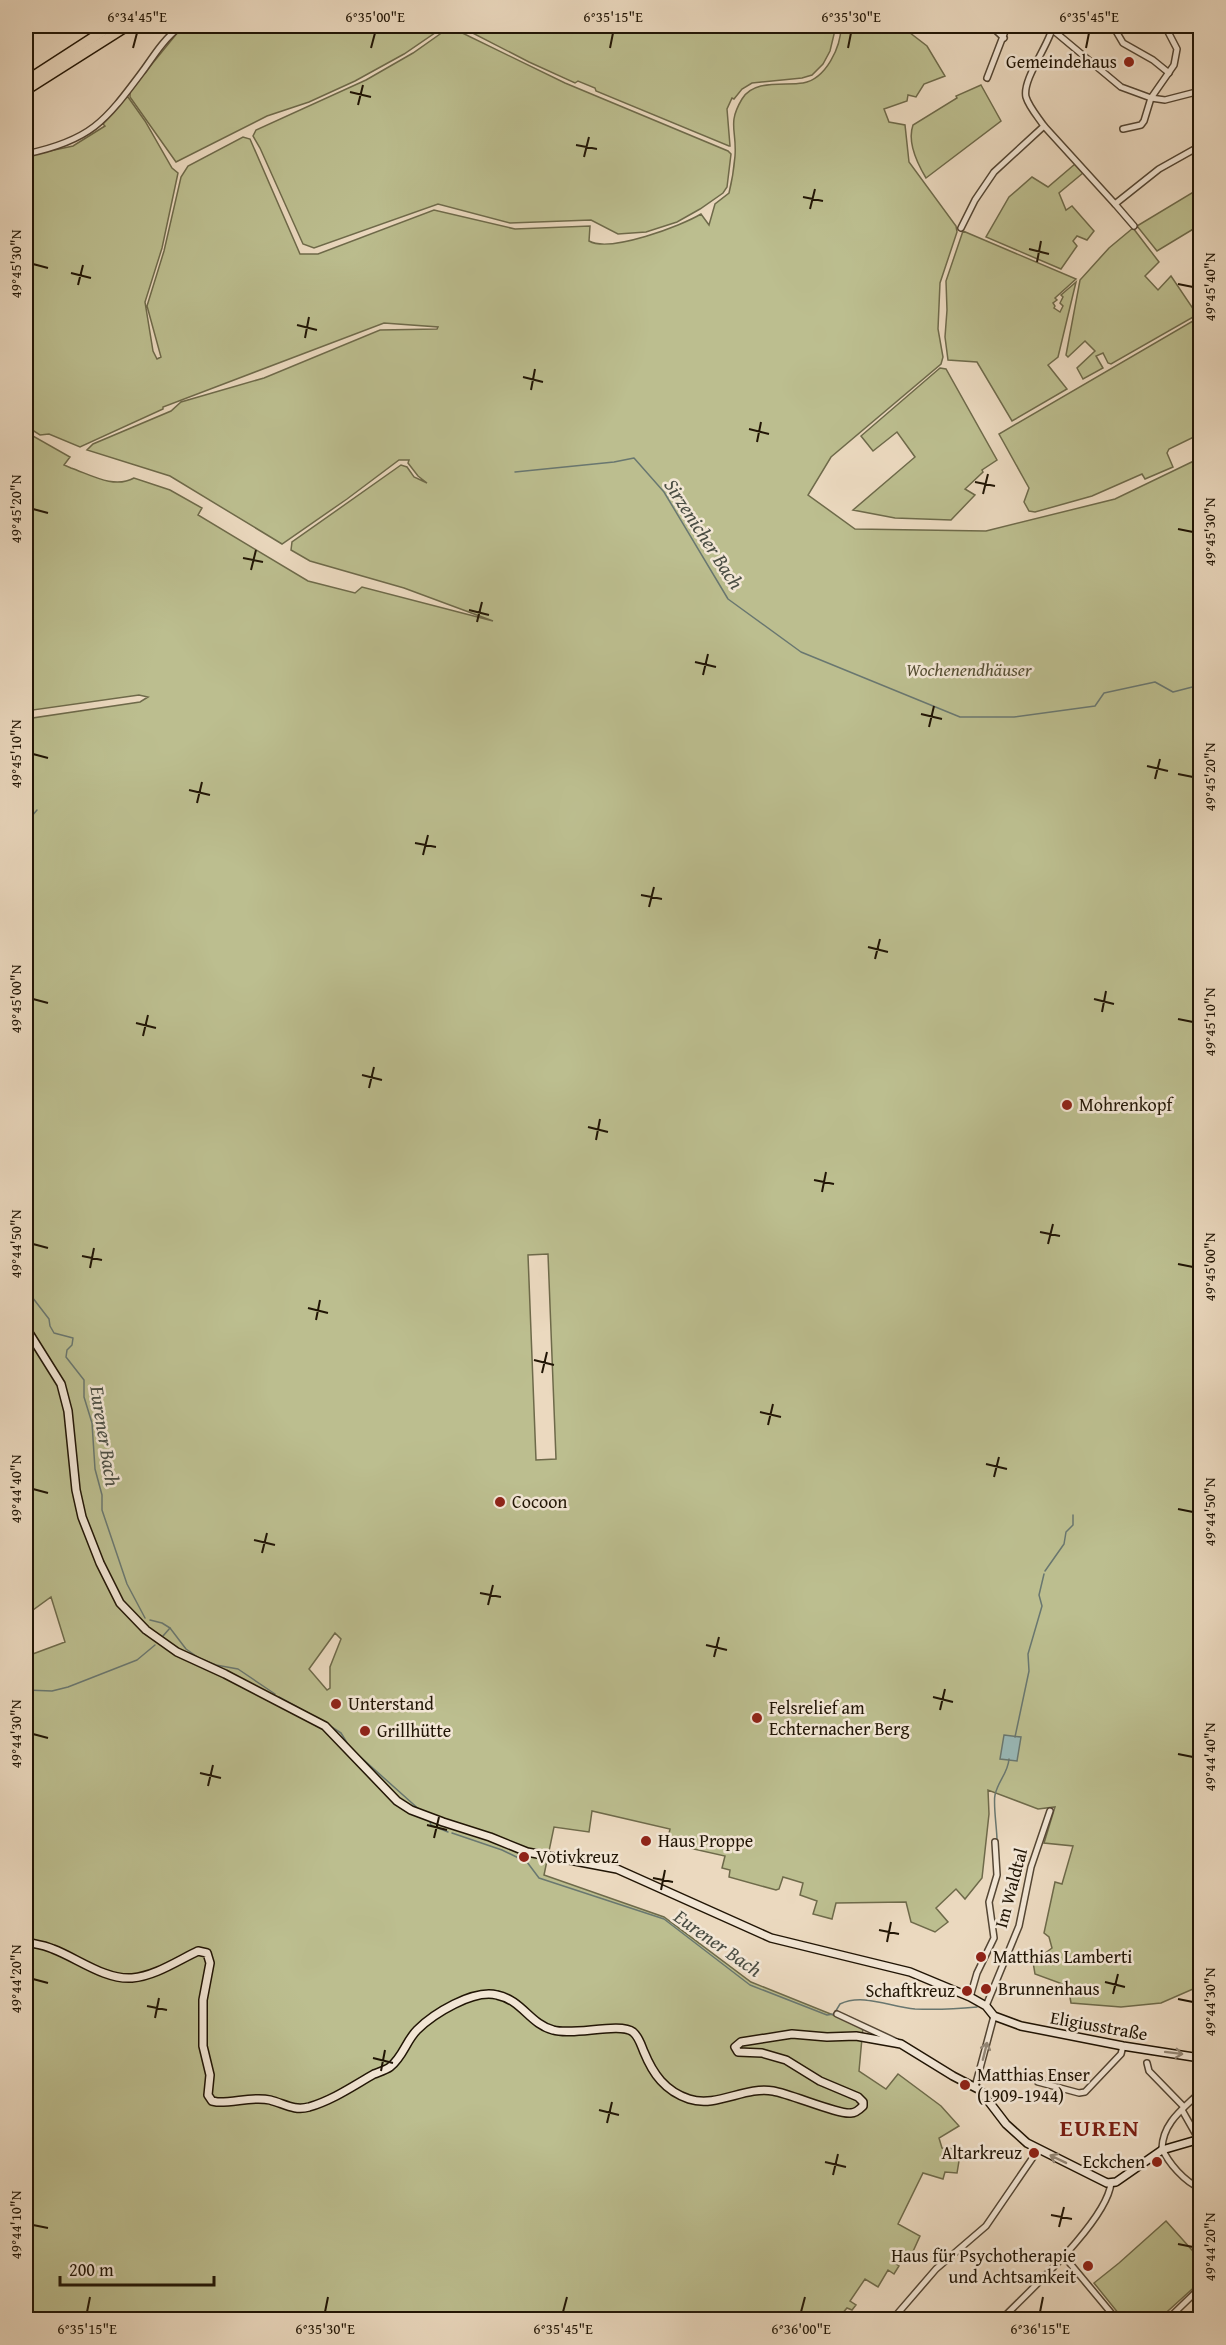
<svg xmlns="http://www.w3.org/2000/svg" width="1226" height="2345" font-family="'Gentium Book Plus',serif">
  <style>
    .green { fill: #bcbe8f; stroke: #6e6a4a; stroke-width: 1.5; fill-rule: evenodd }
    .water { fill: #99b9b8; stroke: #697770; stroke-width: 1.5 }
    .lines { fill: none; stroke-linecap: round; stroke-linejoin: round }
    .stream { stroke: #697770; stroke-width: 1.5 }
    .street-casing { stroke: #544634; stroke-width: 8 }
    .secondary-casing { stroke: #211505; stroke-width: 10 }
    .highway-casing { stroke: #211505; stroke-width: 12 }
    .street { stroke: #f2e6d5; stroke-width: 5 }
    .secondary { stroke: #f2e6d5; stroke-width: 7 }
    .highway { stroke: #ebd9bf; stroke-width: 9 }
    .oneway { stroke: #948877 }
    .ticks { fill: none; stroke: #211505; stroke-width: 2 }
    .poi-dot { fill: #8f2418; stroke: #f2e6d5; stroke-width: 2 }
    .labels { text-anchor: middle; stroke-width: 5; stroke-linejoin: round; paint-order: stroke }
    .poi-label { font-size: 18px; fill: #211505; stroke: #f2e6d5; text-anchor: start }
    .park-label { font-size: 18px; font-style: italic; fill: #575035; stroke: #f2e6d5 }
    .street-label { font-size: 18px; fill: #211505; stroke: #f2e6d5 }
    .water-label { font-size: 20px; font-style: italic; fill: #4b4e44; stroke: #f2e6d5 }
    .district-label { font-size: 24px; font-weight: bold; letter-spacing: 1.5px; fill: #7a1f14; stroke: #f2e6d5 }
    .neatline { fill: none; stroke: #211505; stroke-width: 2 }
    .ticks-label { font-size: 15px; text-anchor: middle; fill: #211505 }
  </style>
  <rect width="100%" height="100%" fill="#ebd9bf"/>
  <filter id="stains"><feTurbulence type="fractalNoise" baseFrequency=".00333" numOctaves="4"/><feColorMatrix values="0 0 0 0 .2 0 0 0 0 .09 0 0 0 0 .02 0 0 0 .5 -.17"/></filter>
  <radialGradient id="worn" r=".72"><stop offset=".6" stop-color="#630" stop-opacity="0"/><stop offset="1" stop-color="#630" stop-opacity=".3"/></radialGradient>
  <g class="green">
    <path d="M 186,26 L 445,26 L 404,54 L 355,81 L 309,102 L 267,116 L 176,162 L 130,97 L 130,91 L 178,32 Z"/>
    <path d="M 459,26 L 836,26 L 830,51 L 823,64 L 812,75 L 802,78 L 752,83 L 742,89 L 734,99 L 732,98 L 727,109 L 730,146 L 729,146 L 596,91 L 595,88 L 578,81 L 575,83 L 529,62 Z"/>
    <path d="M 841,26 L 901,26 L 927,46 L 945,76 L 924,84 L 916,97 L 908,95 L 907,101 L 884,109 L 889,122 L 905,125 L 909,162 L 956,226 L 957,232 L 940,283 L 938,329 L 943,357 L 941,364 L 831,457 L 808,495 L 855,529 L 986,531 L 1115,499 L 1200,458 L 1200,1986 L 1161,2003 L 1121,2007 L 1071,2003 L 1068,1986 L 1035,1974 L 1033,1962 L 1052,1948 L 1049,1937 L 1044,1933 L 1055,1882 L 1062,1884 L 1073,1846 L 1044,1843 L 1055,1807 L 1038,1809 L 988,1790 L 989,1814 L 982,1878 L 965,1899 L 956,1889 L 936,1908 L 948,1922 L 935,1932 L 911,1922 L 906,1902 L 836,1903 L 832,1919 L 813,1914 L 817,1901 L 800,1895 L 803,1883 L 783,1877 L 779,1889 L 776,1890 L 729,1877 L 730,1870 L 722,1868 L 725,1856 L 667,1843 L 670,1829 L 592,1811 L 589,1832 L 554,1827 L 544,1875 L 664,1917 L 751,1982 L 863,2027 L 859,2071 L 886,2089 L 898,2074 L 941,2106 L 959,2126 L 939,2138 L 942,2148 L 961,2149 L 957,2173 L 945,2172 L 943,2179 L 923,2173 L 898,2224 L 920,2236 L 910,2258 L 898,2253 L 893,2262 L 899,2266 L 894,2274 L 888,2270 L 878,2287 L 865,2279 L 850,2301 L 856,2305 L 852,2310 L 847,2308 L 841,2315 L 845,2319 L 26,2319 L 26,1645 L 30,1655 L 65,1642 L 51,1597 L 26,1615 L 26,719 L 140,702 L 148,697 L 139,695 L 26,711 L 26,432 L 70,457 L 64,465 L 71,468 C 91,475 114,489 134,478 L 170,490 L 202,508 L 198,515 L 308,581 L 355,593 L 362,587 L 493,621 L 404,588 L 310,561 L 291,550 L 292,542 L 401,465 L 407,467 L 414,477 L 427,483 L 418,476 L 408,463 L 409,460 L 399,460 L 347,499 L 282,544 L 170,476 L 87,450 L 93,444 L 171,411 L 181,402 L 264,378 L 380,330 L 437,329 L 438,327 L 384,323 L 163,407 L 163,409 L 80,447 L 49,434 L 40,435 L 26,426 L 26,156 L 73,146 L 105,126 L 103,124 L 125,98 L 128,97 L 145,121 L 172,168 L 178,173 L 162,248 L 145,302 L 153,351 L 157,359 L 161,357 L 147,306 L 164,251 L 181,177 L 188,166 L 243,137 L 250,139 L 300,254 L 318,254 L 434,210 L 515,229 L 590,226 L 589,241 C 610,253 681,226 701,214 L 709,225 L 715,204 L 729,193 C 732,181 734,168 735,156 C 737,130 727,124 742,99 C 754,79 784,86 803,83 C 826,79 841,47 841,26 ZM 548,1254 L 556,1459 L 536,1460 L 528,1255 ZM 335,1633 L 341,1639 L 330,1667 L 330,1688 L 327,1690 L 309,1669 Z"/>
    <path d="M 450,27 L 565,83 L 728,151 L 731,154 L 727,187 L 723,193 L 700,209 L 677,222 L 646,232 L 618,234 L 591,220 L 510,223 L 438,204 L 314,248 L 303,244 L 260,148 L 253,136 L 256,130 L 366,80 L 413,53 Z"/>
    <path d="M 981,85 L 1001,121 L 926,178 C 917,163 907,142 913,125 L 957,98 L 956,96 Z"/>
    <path d="M 1075,164 L 1083,173 L 1059,193 L 1066,210 L 1072,206 L 1094,231 L 1087,240 L 1077,236 L 1073,241 L 1077,246 L 1061,269 L 986,237 L 1009,197 L 1032,177 L 1048,187 Z"/>
    <path d="M 1200,188 L 1200,225 L 1157,251 L 1137,226 Z"/>
    <path d="M 1133,228 L 1159,262 L 1145,276 L 1158,290 L 1171,276 L 1196,313 L 1195,316 L 1111,364 L 1108,363 L 1103,353 L 1096,356 L 1103,368 L 1083,379 L 1077,368 L 1095,351 L 1085,341 L 1068,357 L 1066,355 L 1080,280 L 1109,248 Z"/>
    <path d="M 963,231 L 1076,279 L 1055,298 L 1057,300 L 1053,303 L 1055,306 L 1054,308 L 1060,312 L 1063,306 L 1060,303 L 1063,297 L 1061,295 L 1076,282 L 1058,357 L 1048,365 L 1067,389 L 1012,421 L 977,362 L 948,360 L 945,337 L 947,310 L 946,281 Z"/>
    <path d="M 1198,318 L 1200,318 L 1200,434 L 1169,449 L 1167,453 L 1173,467 L 1145,479 L 1142,474 L 1092,496 L 1035,512 L 1029,511 L 1024,502 L 1029,488 L 999,434 Z"/>
    <path d="M 940,368 L 946,369 L 997,460 L 982,470 L 983,472 L 965,489 L 975,495 L 951,520 L 895,518 L 853,510 L 915,457 L 897,432 L 873,451 L 861,436 Z"/>
    <path d="M 1166,2221 L 1200,2259 L 1200,2282 L 1159,2319 L 1123,2319 L 1094,2283 L 1119,2263 Z"/>
  </g>
  <path class="water" d="M 1004,1735 L 1021,1737 L 1017,1761 L 1000,1759 Z"/>
  <g class="lines">
    <g class="stream">
      <path d="M 515,472 L 614,462 L 634,458 L 664,492 L 728,599 L 801,652 L 960,717 L 1014,717 L 1095,706 L 1104,693 L 1155,682 L 1173,692 L 1200,685"/>
      <path d="M 26,823 L 37,810"/>
      <path d="M 26,1279 L 29,1293 L 49,1319 L 50,1326 L 54,1333 L 73,1338 L 72,1345 L 67,1350 L 66,1357 L 84,1380 L 84,1397 L 92,1423 L 95,1469 L 102,1495 L 102,1510 L 127,1584 L 145,1618"/>
      <path d="M 1045,1571 L 1064,1544 L 1066,1532 L 1073,1525 L 1073,1515"/>
      <path d="M 150,1620 L 162,1623 L 170,1628 L 186,1649 L 199,1658 L 216,1665 L 238,1669 L 275,1694"/>
      <path d="M 163,1636 L 170,1628"/>
      <path d="M 26,1690 L 52,1691 L 68,1687 L 137,1660 L 155,1645"/>
      <path d="M 279,1697 L 310,1714"/>
      <path d="M 327,1724 L 341,1733 L 349,1746"/>
      <path d="M 1015,1737 L 1029,1671 L 1028,1654 L 1042,1606 L 1039,1595 L 1044,1574"/>
      <path d="M 356,1753 L 422,1812"/>
      <path d="M 429,1819 L 431,1825 L 448,1832"/>
      <path d="M 452,1833 L 502,1850 L 527,1862 L 539,1878 L 664,1919 L 750,1985 L 827,2015 L 834,2014 L 840,2004 C 863,1993 890,2007 915,2009 C 936,2010 956,2009 977,2007"/>
      <path d="M 997,1840 C 997,1829 993,1804 995,1795 C 998,1781 1008,1773 1009,1759"/>
    </g>
    <g class="street-casing">
      <g id="street">
        <path d="M 991,26 L 1004,38"/>
        <path d="M 1048,26 L 1121,87 L 1151,98 L 1165,100 L 1200,91"/>
        <path d="M 1113,26 L 1123,43 L 1153,60 L 1169,73"/>
        <path d="M 987,78 L 1007,26"/>
        <path d="M 1044,126 L 1115,204"/>
        <path d="M 1123,129 L 1141,125 L 1144,121 L 1151,98 L 1174,65 L 1177,49 L 1165,26"/>
        <path d="M 26,154 C 93,140 106,120 145,68 C 156,52 166,37 181,26"/>
        <path d="M 1134,226 L 1115,204 L 1159,169 L 1200,146"/>
        <path d="M 961,228 L 975,200 L 994,172 L 1044,126 C 1038,117 1029,107 1026,97 C 1022,80 1048,46 1052,29"/>
        <path d="M 970,1997 L 977,1973 L 994,1938 L 989,1902 L 997,1875 L 995,1842"/>
        <path d="M 986,2006 L 1019,1926 L 1031,1867 L 1050,1811"/>
        <path d="M 837,2014 L 897,2042"/>
        <path d="M 1147,2063 L 1149,2071 L 1184,2107"/>
        <path d="M 1038,2082 L 1079,2093 L 1085,2092 L 1121,2054 L 1123,2046"/>
        <path d="M 975,2087 L 994,2016"/>
        <path d="M 1200,2095 L 1195,2097 C 1179,2112 1163,2125 1162,2148 C 1168,2163 1185,2182 1200,2188"/>
        <path d="M 1182,2110 L 1199,2140"/>
        <path d="M 1063,2255 L 1117,2320"/>
        <path d="M 892,2320 L 936,2269 L 986,2226 L 1038,2150"/>
        <path d="M 1001,2320 C 1029,2291 1107,2221 1111,2183"/>
        <path d="M 1167,2320 L 1200,2288"/>
      </g>
    </g>
    <g class="secondary-casing">
      <g id="secondary">
        <path d="M 26,1328 L 61,1384 L 68,1411 L 76,1490 L 82,1517 L 100,1563 L 120,1603 L 146,1630 L 177,1652 L 225,1674 L 325,1726 L 397,1801 L 411,1810 L 443,1822 L 490,1837 L 527,1852 L 617,1869 L 771,1938 L 910,1972 L 970,1997 L 986,2006 L 994,2016 L 1021,2026 L 1123,2046 L 1200,2058"/>
        <path d="M 26,1942 C 35,1944 44,1945 53,1949 C 77,1958 105,1980 132,1978 C 155,1976 177,1961 198,1951 L 207,1953 L 210,1963 L 203,2000 L 203,2046 L 210,2075 L 208,2095 L 212,2101 L 217,2102 C 234,2103 253,2096 270,2100 C 285,2104 294,2111 309,2107 C 333,2100 353,2086 374,2074 C 379,2072 386,2070 390,2067 C 403,2057 406,2041 417,2030 C 433,2014 473,1989 497,1995 C 522,2000 530,2024 553,2030 C 573,2036 620,2022 633,2032 C 639,2037 641,2045 644,2052 C 653,2074 665,2091 689,2099 C 717,2108 745,2086 773,2091 C 791,2094 839,2115 851,2113 C 856,2113 860,2109 863,2106 L 863,2102 L 858,2097 L 820,2081 L 786,2060 L 762,2053 L 738,2052 L 735,2047 L 741,2042 L 792,2034 L 827,2037 L 856,2036 L 901,2044 L 953,2076 L 980,2090 L 1006,2124 L 1027,2143 L 1107,2183 L 1116,2182 L 1162,2150 L 1200,2139"/>
      </g>
    </g>
    <g class="highway-casing">
      <g id="highway">
        <path d="M 26,81 L 111,26"/>
        <path d="M 26,90 L 127,26"/>
      </g>
    </g>
    <use href="#street" class="street"/>
    <use href="#secondary" class="secondary"/>
    <use href="#highway" class="highway"/>
  </g>
  <defs><path id="oneway-shaft" d="M-6 0H5M1.5-3L5.5 0L1.5 3" fill="none" stroke-width="1.6" stroke-linecap="round" stroke-linejoin="round" transform="scale(1.5)"/></defs>
  <g class="oneway">
    <use href="#oneway-shaft" transform="translate(985 2051) rotate(-76)"/>
    <use href="#oneway-shaft" transform="translate(1174 2053) rotate(7)"/>
    <use href="#oneway-shaft" transform="translate(1058 2159) rotate(-154)"/>
  </g>
  <path class="ticks" d="M 133,48 L 137,33M 371,48 L 375,33M 610,48 L 613,33M 848,48 L 851,33M 1086,48 L 1089,33M 350,92 L 371,97M 358,105 L 363,85M 576,145 L 597,149M 584,157 L 589,137M 803,197 L 823,201M 810,209 L 815,189M 1029,249 L 1049,254M 1037,262 L 1041,241M 33,264 L 48,268M 71,273 L 91,278M 1178,284 L 1193,287M 78,285 L 83,265M 297,325 L 317,330M 305,338 L 309,317M 523,377 L 543,382M 531,390 L 535,369M 749,429 L 769,434M 757,442 L 761,422M 975,482 L 995,486M 983,494 L 988,474M 33,509 L 48,513M 1178,529 L 1193,532M 243,558 L 263,562M 251,570 L 256,550M 469,610 L 489,615M 477,622 L 482,602M 695,662 L 716,667M 703,675 L 708,654M 921,714 L 942,719M 929,727 L 934,706M 33,754 L 48,758M 1147,766 L 1168,771M 1178,774 L 1193,777M 1155,779 L 1160,759M 189,790 L 210,795M 197,803 L 202,782M 415,843 L 436,847M 423,855 L 428,835M 641,895 L 662,899M 649,907 L 654,887M 868,947 L 888,952M 875,959 L 880,939M 33,999 L 48,1003M 1094,999 L 1114,1004M 1102,1012 L 1106,991M 1178,1019 L 1193,1022M 136,1023 L 156,1028M 143,1036 L 148,1015M 362,1075 L 382,1080M 369,1088 L 374,1067M 588,1127 L 608,1132M 596,1140 L 600,1119M 814,1180 L 834,1184M 822,1192 L 826,1172M 1040,1232 L 1060,1236M 33,1244 L 48,1248M 1048,1244 L 1053,1224M 82,1256 L 102,1260M 1178,1264 L 1193,1267M 90,1268 L 94,1248M 308,1308 L 328,1313M 316,1320 L 320,1300M 534,1360 L 554,1365M 542,1373 L 547,1352M 760,1412 L 781,1417M 768,1425 L 773,1404M 986,1464 L 1007,1469M 994,1477 L 999,1457M 33,1489 L 48,1493M 1178,1509 L 1193,1512M 254,1540 L 275,1545M 262,1553 L 267,1533M 480,1593 L 501,1597M 488,1605 L 493,1585M 706,1645 L 727,1650M 714,1657 L 719,1637M 933,1697 L 953,1702M 940,1710 L 945,1689M 33,1734 L 48,1738M 1178,1754 L 1193,1757M 200,1773 L 221,1778M 208,1786 L 213,1765M 427,1825 L 447,1830M 434,1838 L 439,1817M 653,1878 L 673,1882M 661,1890 L 665,1870M 879,1930 L 899,1934M 887,1942 L 891,1922M 33,1979 L 48,1983M 1105,1982 L 1125,1987M 1113,1994 L 1118,1974M 1178,1999 L 1193,2002M 147,2006 L 167,2010M 155,2018 L 159,1998M 373,2058 L 393,2063M 381,2071 L 385,2050M 599,2110 L 619,2115M 607,2123 L 612,2102M 825,2162 L 846,2167M 833,2175 L 838,2154M 1051,2215 L 1072,2219M 33,2225 L 48,2228M 1059,2227 L 1064,2207M 1178,2244 L 1193,2247M 87,2312 L 90,2297M 325,2312 L 328,2297M 563,2312 L 567,2297M 801,2312 L 805,2297M 1040,2312 L 1043,2297"/>
  <g class="poi-dot">
    <circle cx="1129" cy="62" r="6"/>
    <circle cx="1067" cy="1105" r="6"/>
    <circle cx="500" cy="1502" r="6"/>
    <circle cx="336" cy="1704" r="6"/>
    <circle cx="757" cy="1718" r="6"/>
    <circle cx="365" cy="1731" r="6"/>
    <circle cx="646" cy="1841" r="6"/>
    <circle cx="524" cy="1857" r="6"/>
    <circle cx="981" cy="1957" r="6"/>
    <circle cx="986" cy="1989" r="6"/>
    <circle cx="967" cy="1991" r="6"/>
    <circle cx="965" cy="2085" r="6"/>
    <circle cx="1034" cy="2153" r="6"/>
    <circle cx="1157" cy="2162" r="6"/>
    <circle cx="1088" cy="2266" r="6"/>
  </g>
  <g class="labels">
    <g class="poi-label">
      <text x="1117" y="68" text-anchor="end">Gemeindehaus</text>
      <text x="1079" y="1111">Mohrenkopf</text>
      <text x="512" y="1508">Cocoon</text>
      <text x="348" y="1710">Unterstand</text>
      <text x="769" y="1714">Felsrelief am<tspan x="769" dy="21">Echternacher Berg</tspan></text>
      <text x="377" y="1737">Grillhütte</text>
      <text x="658" y="1847">Haus Proppe</text>
      <text x="536" y="1863">Votivkreuz</text>
      <text x="993" y="1963">Matthias Lamberti</text>
      <text x="998" y="1995">Brunnenhaus</text>
      <text x="955" y="1997" text-anchor="end">Schaftkreuz</text>
      <text x="977" y="2081">Matthias Enser<tspan x="977" dy="21">(1909-1944)</tspan></text>
      <text x="1022" y="2159" text-anchor="end">Altarkreuz</text>
      <text x="1145" y="2168" text-anchor="end">Eckchen</text>
      <text x="1076" y="2262" text-anchor="end">Haus für Psychotherapie<tspan x="1076" dy="21">und Achtsamkeit</tspan></text>
    </g>
    <g class="park-label">
      <text x="969" y="676">Wochenendhäuser</text>
    </g>
    <g class="street-label">
      <text transform="translate(1011 1888) rotate(-75)" y="6">Im Waldtal</text>
      <text transform="translate(1099 2026) rotate(10)" y="6">Eligiusstraße</text>
    </g>
    <g class="water-label">
      <text transform="translate(704 534) rotate(57)" y="7">Sirzenicher Bach</text>
      <text transform="translate(105 1436) rotate(81)" y="7">Eurener Bach</text>
      <text transform="translate(718 1943) rotate(35)" y="7">Eurener Bach</text>
    </g>
    <g class="district-label">
      <text x="1100" y="2136">EUREN</text>
    </g>
  </g>
  <rect width="1226" height="2345" fill="none" stroke="#ebd9bf" stroke-width="66"/>
  <path d="M60 2276v9h154v-9" fill="none" stroke="#211505" stroke-width="3"/>
  <text x="69" y="2276" font-size="18" fill="#211505" stroke="#f2e6d5" stroke-width="4.5" paint-order="stroke">200 m</text>
  <rect x="33" y="33" width="1160" height="2279" class="neatline"/>
  <g class="ticks-label">
    <text x="137" y="22">6°34'45"E</text>
    <text x="375" y="22">6°35'00"E</text>
    <text x="613" y="22">6°35'15"E</text>
    <text x="851" y="22">6°35'30"E</text>
    <text x="1089" y="22">6°35'45"E</text>
    <text transform="translate(16 264) rotate(-90)" y="5">49°45'30"N</text>
    <text transform="translate(1210 287) rotate(-90)" y="5">49°45'40"N</text>
    <text transform="translate(16 509) rotate(-90)" y="5">49°45'20"N</text>
    <text transform="translate(1210 532) rotate(-90)" y="5">49°45'30"N</text>
    <text transform="translate(16 754) rotate(-90)" y="5">49°45'10"N</text>
    <text transform="translate(1210 777) rotate(-90)" y="5">49°45'20"N</text>
    <text transform="translate(16 999) rotate(-90)" y="5">49°45'00"N</text>
    <text transform="translate(1210 1022) rotate(-90)" y="5">49°45'10"N</text>
    <text transform="translate(16 1244) rotate(-90)" y="5">49°44'50"N</text>
    <text transform="translate(1210 1267) rotate(-90)" y="5">49°45'00"N</text>
    <text transform="translate(16 1489) rotate(-90)" y="5">49°44'40"N</text>
    <text transform="translate(1210 1512) rotate(-90)" y="5">49°44'50"N</text>
    <text transform="translate(16 1734) rotate(-90)" y="5">49°44'30"N</text>
    <text transform="translate(1210 1757) rotate(-90)" y="5">49°44'40"N</text>
    <text transform="translate(16 1979) rotate(-90)" y="5">49°44'20"N</text>
    <text transform="translate(1210 2002) rotate(-90)" y="5">49°44'30"N</text>
    <text transform="translate(16 2225) rotate(-90)" y="5">49°44'10"N</text>
    <text transform="translate(1210 2247) rotate(-90)" y="5">49°44'20"N</text>
    <text x="87" y="2334">6°35'15"E</text>
    <text x="325" y="2334">6°35'30"E</text>
    <text x="563" y="2334">6°35'45"E</text>
    <text x="801" y="2334">6°36'00"E</text>
    <text x="1040" y="2334">6°36'15"E</text>
  </g>
  <rect width="100%" height="100%" filter="url(#stains)"/>
  <rect width="100%" height="100%" fill="url(#worn)"/>
</svg>
